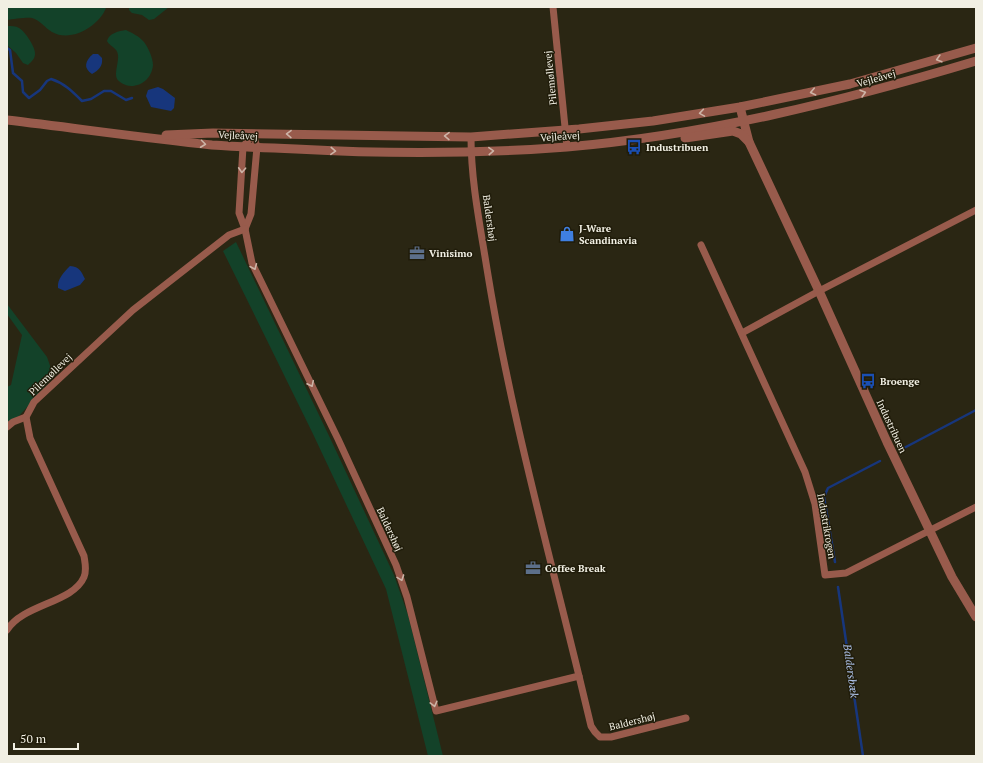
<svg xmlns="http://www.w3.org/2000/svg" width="983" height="763" font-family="'PT Serif',serif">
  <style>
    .green { fill: #134229 }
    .water { fill: #17367c }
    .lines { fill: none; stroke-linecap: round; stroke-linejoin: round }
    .stream { stroke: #17367c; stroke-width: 2.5 }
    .minor { stroke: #985b4c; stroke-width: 7 }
    .tertiary { stroke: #985b4c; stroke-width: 9 }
    .oneway { stroke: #cdb4a7 }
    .labels { text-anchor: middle; stroke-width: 3; stroke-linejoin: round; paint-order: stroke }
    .street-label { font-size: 10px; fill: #f1efe3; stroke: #201c0a }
    .poi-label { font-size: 10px; font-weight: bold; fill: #f1efe3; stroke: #201c0a; text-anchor: start }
    .water-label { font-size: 11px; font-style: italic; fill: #b0c5ee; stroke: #201c0a }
  </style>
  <rect width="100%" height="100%" fill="#2a2613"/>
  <g class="green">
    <path d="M 7,7 L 106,7 L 106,8 C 99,26 71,43 52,32 C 45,28 40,20 32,18 C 28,17 13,19 7,20 Z"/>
    <path d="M 129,7 L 169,7 L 154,19 L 149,20 L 142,15 L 132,13 L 129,10 Z"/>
    <path d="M 7,26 C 11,26 16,26 19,28 C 25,31 36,48 35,54 C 35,59 31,62 28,65 L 23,63 L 16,53 L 7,45 Z"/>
    <path d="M 126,30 C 132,33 139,36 144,42 C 148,47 153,58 153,65 C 152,77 143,86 131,86 C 126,86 120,83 117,79 C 114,73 119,62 118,55 C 117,47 110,47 107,41 C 109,33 119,31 126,30 Z"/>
    <path d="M 236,242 L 331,440 L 394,575 L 408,615 L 443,756 L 428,756 L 386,589 L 313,434 L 223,251 Z"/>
    <path d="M 7,304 L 47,357 L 54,377 L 19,416 L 7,423 L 7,387 L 11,385 L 22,335 L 7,314 Z"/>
  </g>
  <g class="water">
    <path d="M 93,54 L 98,54 L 102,58 C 103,66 99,70 92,74 C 83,68 85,61 93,54 Z"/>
    <path d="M 158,87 L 163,89 L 175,98 L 174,108 L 171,111 L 151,107 L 146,96 L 148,90 Z"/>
    <path d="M 70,266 C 80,267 81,271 85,279 L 80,285 L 65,291 L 58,288 C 57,279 64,272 70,266 Z"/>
  </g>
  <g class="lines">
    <g class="stream">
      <path d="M 7,48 L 10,50 L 13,73 L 22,81 L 23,92 L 29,98 L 40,90 L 47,81 L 51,79 C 64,83 72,91 82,101 L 91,99 L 104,91 L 111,91 L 126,100 L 132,98"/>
      <path d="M 904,448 L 976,410"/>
      <path d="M 835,562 L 824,497 L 828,488 L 880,461"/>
      <path d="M 838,587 L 863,756"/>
    </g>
    <g class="minor">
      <path d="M 553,7 L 567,147"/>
      <path d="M 253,134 L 243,147 L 239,213 L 245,229 L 252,263 L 338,439 L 396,565 L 407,597 L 436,711 L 579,676 C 546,541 509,406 487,269 C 480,225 471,181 471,137"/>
      <path d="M 245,229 L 251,214 L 257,147 L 253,134"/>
      <path d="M 701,245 L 805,472 L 815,504 L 825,575 L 846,573 L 976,507"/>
      <path d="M 742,333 L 819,291 L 976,210"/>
      <path d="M 7,427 L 13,422 L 26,417"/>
      <path d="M 7,630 C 23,604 73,603 84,577 C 87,570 85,563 84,556 L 30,438 L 26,417 L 34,402 L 133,310 L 229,235 L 245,229"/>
      <path d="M 579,676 L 591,726 L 595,732 L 600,737 L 611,737 L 686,718"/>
    </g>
    <g class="tertiary">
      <path d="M 740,107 L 749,142 L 819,291 L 887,442 L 952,577 L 976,617"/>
      <path d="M 7,120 C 75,128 144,138 212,145 C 240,147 268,148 296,149 C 386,154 477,154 567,147 C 706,135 843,101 976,61"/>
      <path d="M 166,135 L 213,133 L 471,137 L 579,129 L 653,121 L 740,107 L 850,84 L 976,48"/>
      <path d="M 685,138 L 733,131 L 741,134 L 749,142"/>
    </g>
  </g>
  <defs><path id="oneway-chevron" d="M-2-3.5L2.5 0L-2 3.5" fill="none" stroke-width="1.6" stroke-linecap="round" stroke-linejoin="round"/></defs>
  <g class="oneway">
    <use href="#oneway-chevron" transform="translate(939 59) rotate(164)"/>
    <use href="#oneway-chevron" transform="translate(813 92) rotate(168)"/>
    <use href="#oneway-chevron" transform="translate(863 93) rotate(-16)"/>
    <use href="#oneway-chevron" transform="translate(702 113) rotate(171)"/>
    <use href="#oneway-chevron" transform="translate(289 134) rotate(-179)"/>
    <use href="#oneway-chevron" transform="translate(447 136) rotate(-179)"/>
    <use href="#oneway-chevron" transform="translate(203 144) rotate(7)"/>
    <use href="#oneway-chevron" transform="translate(333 151) rotate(3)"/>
    <use href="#oneway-chevron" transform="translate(491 151) rotate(-3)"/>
    <use href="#oneway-chevron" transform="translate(242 170) rotate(93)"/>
    <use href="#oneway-chevron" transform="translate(254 267) rotate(67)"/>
    <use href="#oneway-chevron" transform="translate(311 384) rotate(64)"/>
    <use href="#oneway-chevron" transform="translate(401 578) rotate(70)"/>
    <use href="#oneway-chevron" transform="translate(434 704) rotate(76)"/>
  </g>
  <defs>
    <g id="bus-bare" transform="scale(1.2)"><path d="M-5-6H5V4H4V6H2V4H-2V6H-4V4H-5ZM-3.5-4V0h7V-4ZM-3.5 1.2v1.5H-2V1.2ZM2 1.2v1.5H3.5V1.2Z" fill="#1a4fb4" stroke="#201c0a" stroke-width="2.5" paint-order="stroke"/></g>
    <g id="shop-bare" transform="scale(1.2)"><path d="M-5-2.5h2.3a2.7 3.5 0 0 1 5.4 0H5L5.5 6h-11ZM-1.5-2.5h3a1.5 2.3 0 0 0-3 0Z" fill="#3f7fe0" stroke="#201c0a" stroke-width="2.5" paint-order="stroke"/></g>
    <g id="office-bare" transform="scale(1.2)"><path d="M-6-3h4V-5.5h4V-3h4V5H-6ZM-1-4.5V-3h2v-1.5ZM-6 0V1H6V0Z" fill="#5c6f8a" stroke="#201c0a" stroke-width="2.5" paint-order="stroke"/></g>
  </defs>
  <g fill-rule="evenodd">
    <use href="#bus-bare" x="634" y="147"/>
    <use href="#shop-bare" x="567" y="234"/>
    <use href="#office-bare" x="417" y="253"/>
    <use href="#bus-bare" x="868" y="381"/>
    <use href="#office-bare" x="533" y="568"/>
  </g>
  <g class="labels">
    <g class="street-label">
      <text transform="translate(550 78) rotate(-96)" y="4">Pilemøllevej</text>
      <text transform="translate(876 78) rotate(-16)" y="4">Vejleåvej</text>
      <text transform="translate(238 135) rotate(3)" y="4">Vejleåvej</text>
      <text transform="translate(560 136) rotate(-4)" y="4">Vejleåvej</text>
      <text transform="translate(490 218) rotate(82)" y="4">Baldershøj</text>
      <text transform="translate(50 374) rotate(-44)" y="4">Pilemøllevej</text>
      <text transform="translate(892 426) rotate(65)" y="4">Industribuen</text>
      <text transform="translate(827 526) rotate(80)" y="4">Industrikrogen</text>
      <text transform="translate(390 529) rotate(65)" y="4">Baldershøj</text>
      <text transform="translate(632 721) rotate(-14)" y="4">Baldershøj</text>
    </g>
    <g class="poi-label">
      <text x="646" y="151">Industribuen</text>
      <text x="579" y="232">J-Ware<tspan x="579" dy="12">Scandinavia</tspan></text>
      <text x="429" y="257">Vinisimo</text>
      <text x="880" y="385">Broenge</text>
      <text x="545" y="572">Coffee Break</text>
    </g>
    <g class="water-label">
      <text transform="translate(851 671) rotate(82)" y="4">Baldersbæk</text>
    </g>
  </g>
  <rect width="983" height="763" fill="none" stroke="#f1efe3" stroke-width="16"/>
  <path d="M14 743v6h64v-6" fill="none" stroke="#f1efe3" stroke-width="2"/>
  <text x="20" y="743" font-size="12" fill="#f1efe3" stroke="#201c0a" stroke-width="3" paint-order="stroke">50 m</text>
</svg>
